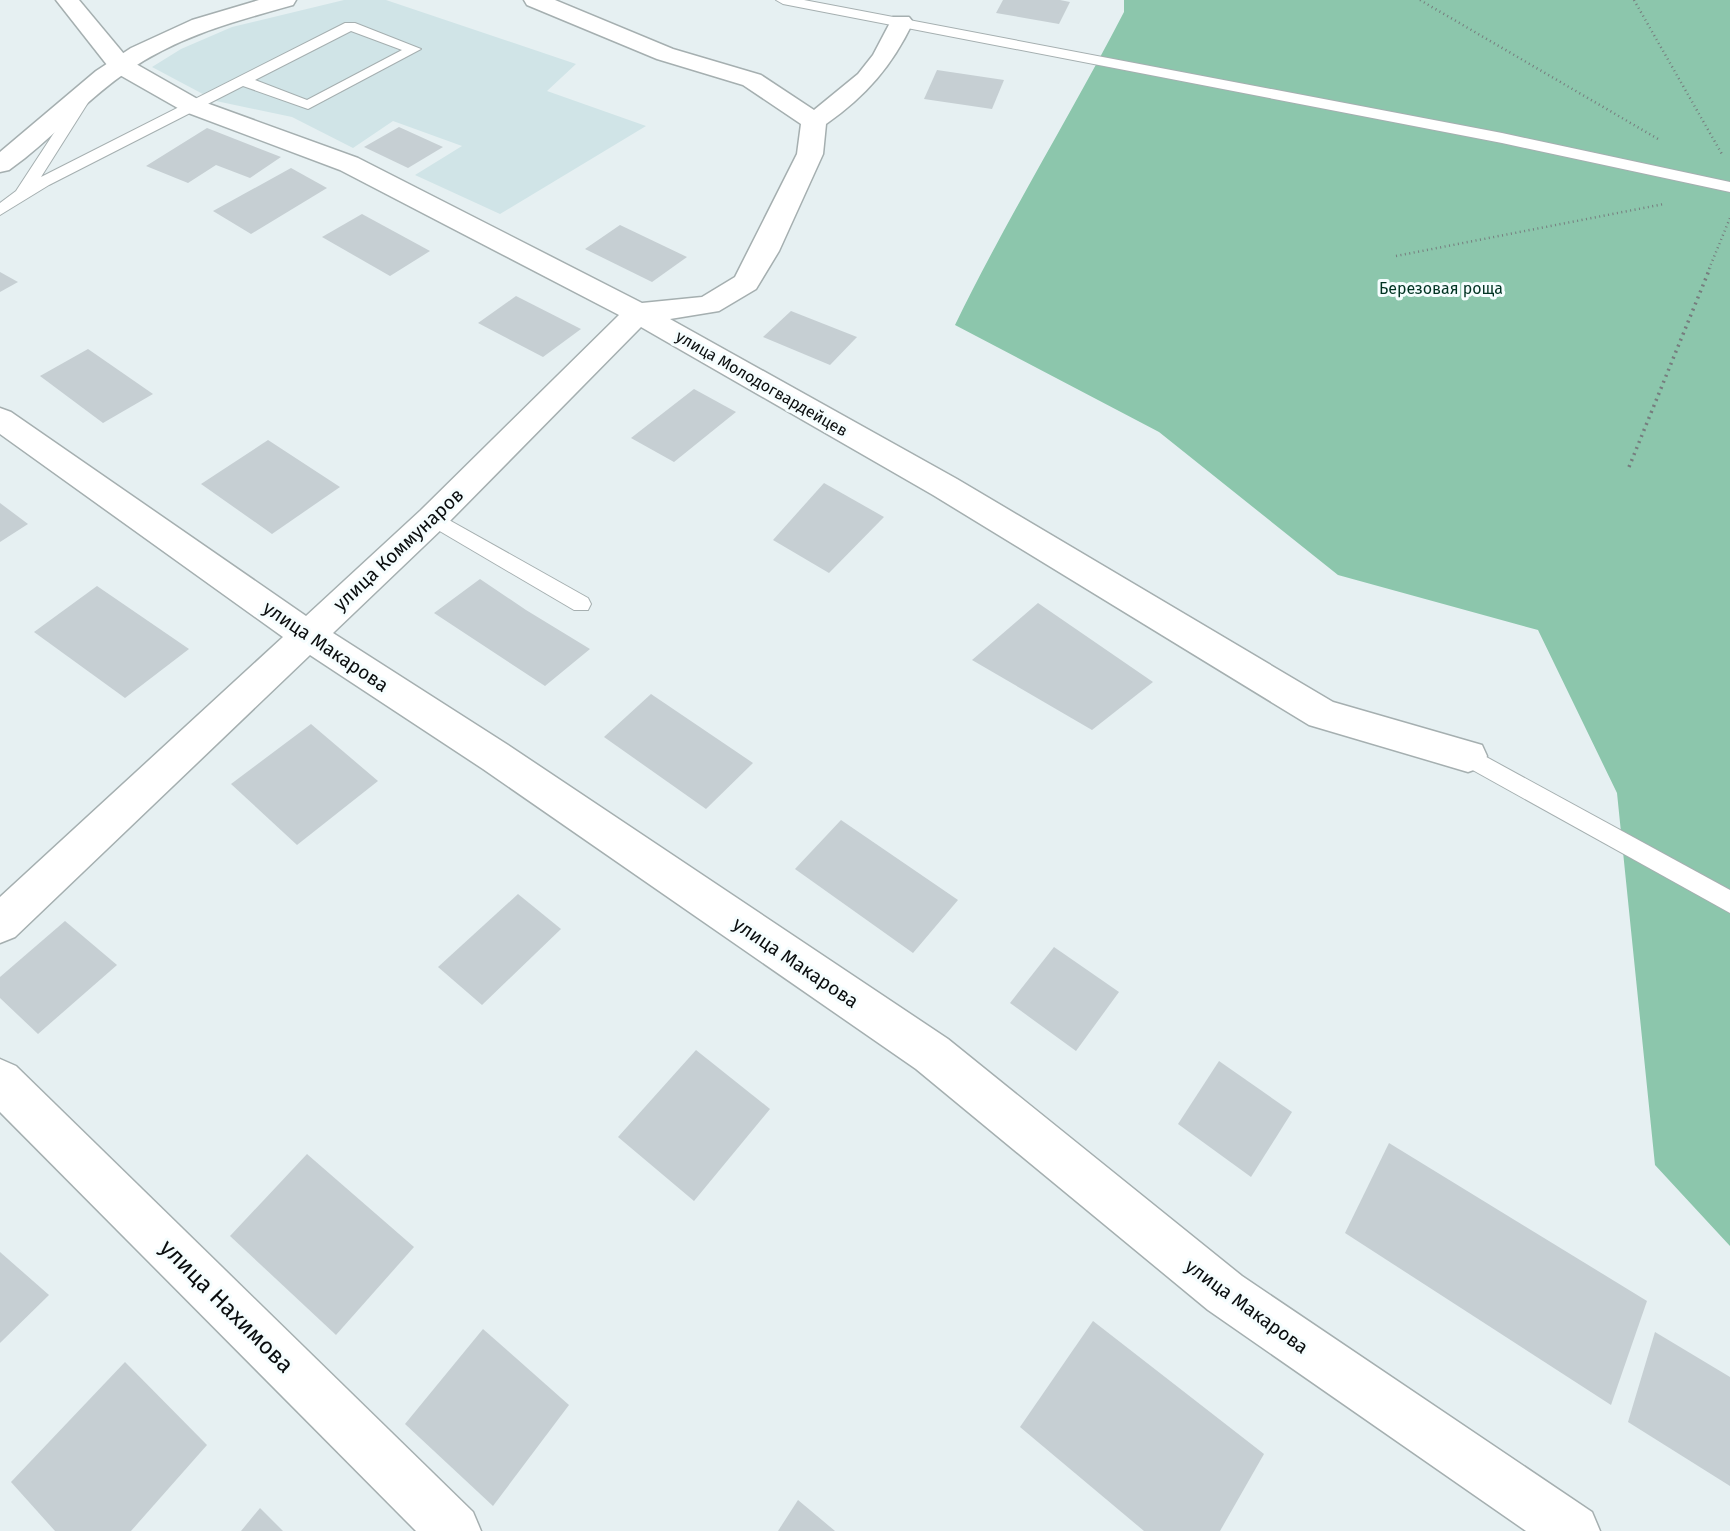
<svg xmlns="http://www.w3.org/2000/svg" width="1730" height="1531" font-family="'Fira Sans',sans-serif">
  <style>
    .built { fill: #d0e4e7 }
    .forest { fill: #8cc6ac }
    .building { fill: #c6cfd3 }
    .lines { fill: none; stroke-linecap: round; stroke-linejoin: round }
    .service-casing { stroke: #a5afb0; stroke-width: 2 }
    .minor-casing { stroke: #a5afb0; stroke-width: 3 }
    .tertiary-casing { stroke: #a5afb0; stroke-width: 3 }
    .secondary-casing { stroke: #a5afb0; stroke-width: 3 }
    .path-far1 { stroke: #767d7e; stroke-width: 2.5; stroke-dasharray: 1 3.5; stroke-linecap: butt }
    .path { stroke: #767d7e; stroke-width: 3.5; stroke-dasharray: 2 4.5; stroke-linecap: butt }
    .service { fill: #fff; fill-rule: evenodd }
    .minor { fill: #fff; fill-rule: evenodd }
    .tertiary { fill: #fff; fill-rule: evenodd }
    .secondary { fill: #fff; fill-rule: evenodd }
    .labels { text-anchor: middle; stroke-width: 6; stroke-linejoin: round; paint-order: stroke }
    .far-park-label { font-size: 16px; fill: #032; stroke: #f5fdfe }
    .far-street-label { font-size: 16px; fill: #0a0d0e; stroke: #f5fdfe }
    .street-label { font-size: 19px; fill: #0a0d0e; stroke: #f5fdfe }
    .near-street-label { font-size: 23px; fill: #0a0d0e; stroke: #f5fdfe }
  </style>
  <rect width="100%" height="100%" fill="#e6f0f2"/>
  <path class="built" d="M 344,0 L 386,0 L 576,64 L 547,91 L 646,126 L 500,214 L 415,175 L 462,146 L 393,121 L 353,148 L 292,117 L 216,101 L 152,67 L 181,49 L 232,27 Z"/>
  <path class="forest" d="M 1124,0 L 1730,0 L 1730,1246 L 1655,1165 L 1617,793 L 1538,630 L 1338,575 L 1159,432 L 955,325 C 1007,218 1069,118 1124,12 Z"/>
  <g class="building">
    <path d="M 1003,0 L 1060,0 L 1070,2 L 1059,24 L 996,13 Z"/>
    <path d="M 937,70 L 1004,80 L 992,109 L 924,99 Z"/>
    <path d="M 399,127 L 443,147 L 408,168 L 364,147 Z"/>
    <path d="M 207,128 L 281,157 L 250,178 L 216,165 L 188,183 L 146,166 Z"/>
    <path d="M 291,168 L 327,188 L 251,234 L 213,211 Z"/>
    <path d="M 362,214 L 430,251 L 390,276 L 322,237 Z"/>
    <path d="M 620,225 L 687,257 L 652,282 L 585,249 Z"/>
    <path d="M 0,272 L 18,282 L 0,292 Z"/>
    <path d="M 516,296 L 581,329 L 543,357 L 478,323 Z"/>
    <path d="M 791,311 L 857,337 L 830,365 L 763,337 Z"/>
    <path d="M 88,349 L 153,394 L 103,423 L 40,376 Z"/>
    <path d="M 694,389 L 736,412 L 674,462 L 631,438 Z"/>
    <path d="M 268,440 L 340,487 L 272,534 L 201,484 Z"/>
    <path d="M 824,483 L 884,517 L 829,573 L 773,540 Z"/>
    <path d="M 0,503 L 28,524 L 0,542 Z"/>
    <path d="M 480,579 L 526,610 L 590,649 L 545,686 L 434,613 Z"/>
    <path d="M 97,586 L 189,649 L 125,698 L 34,632 Z"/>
    <path d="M 1038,603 L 1153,682 L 1092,730 L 972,660 Z"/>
    <path d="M 651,694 L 753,763 L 706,809 L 604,737 Z"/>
    <path d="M 311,724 L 378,781 L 297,845 L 231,784 Z"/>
    <path d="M 841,820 L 958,900 L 913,953 L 795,869 Z"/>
    <path d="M 518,894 L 561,929 L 482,1005 L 438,967 Z"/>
    <path d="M 65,921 L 117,965 L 38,1034 L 0,998 L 0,977 Z"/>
    <path d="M 1054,947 L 1119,992 L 1076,1051 L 1010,1003 Z"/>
    <path d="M 696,1050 L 770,1109 L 694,1201 L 618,1137 Z"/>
    <path d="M 1219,1061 L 1292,1112 L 1251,1177 L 1178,1124 Z"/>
    <path d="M 1389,1143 L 1647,1301 L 1611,1405 L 1345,1233 Z"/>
    <path d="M 307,1154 L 414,1247 L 336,1335 L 230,1236 Z"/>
    <path d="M 0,1252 L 49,1295 L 0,1343 Z"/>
    <path d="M 1093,1321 L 1264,1454 L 1220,1531 L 1144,1531 L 1020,1427 Z"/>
    <path d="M 483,1329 L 569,1405 L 493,1506 L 405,1424 Z"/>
    <path d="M 1655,1332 L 1730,1377 L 1730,1486 L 1628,1422 Z"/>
    <path d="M 125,1362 L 207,1445 L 131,1531 L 55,1531 L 11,1482 Z"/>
    <path d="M 798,1500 L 835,1531 L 778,1531 Z"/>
    <path d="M 260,1508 L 283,1531 L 241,1531 Z"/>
  </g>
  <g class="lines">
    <g class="service-casing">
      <g id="service">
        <path d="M 776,0 L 804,0 L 1502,133 L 1730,182 L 1730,192 L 1502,143 L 783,4 Z"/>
        <path d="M 345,23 L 355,23 L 421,49 L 308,109 L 243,86 L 49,185 L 0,215 L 0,203 L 16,191 L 84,87 L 94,87 L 96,90 L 41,177 ZM 351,31 L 402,50 L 307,100 L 255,80 Z"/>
        <path d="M 433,511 L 588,598 L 591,604 L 588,610 L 574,610 L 426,523 L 423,518 Z"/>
        <path d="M 1468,747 L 1730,890 L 1730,913 L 1460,763 L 1457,756 L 1460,749 Z"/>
      </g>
    </g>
    <g class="minor-casing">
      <g id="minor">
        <path d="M 524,0 L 555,0 L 673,49 L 761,75 L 814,110 L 858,74 L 873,55 L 893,17 L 909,17 L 913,22 C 892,66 866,96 826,124 L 823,154 L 779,251 L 756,289 L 719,311 L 670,319 L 957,479 L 1333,702 L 1482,745 L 1487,756 L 1482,767 L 1468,772 L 1309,725 L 933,495 L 641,327 L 445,526 L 333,633 L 511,747 L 948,1039 L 1242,1276 L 1592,1512 L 1600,1531 L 1526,1531 L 1208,1310 L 916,1069 L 483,769 L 310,655 L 15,937 L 0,943 L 0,897 L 283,637 L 0,434 L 0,408 L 11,412 L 306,616 L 421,510 L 619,315 L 340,170 L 183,111 L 111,70 L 108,65 L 111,60 L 129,60 L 201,101 L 358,158 L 642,303 L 702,297 L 735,277 L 797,154 L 801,124 L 743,85 L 657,59 L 527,5 Z"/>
        <path d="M 0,1059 L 16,1066 L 473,1512 L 481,1531 L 416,1531 L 0,1112 Z"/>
      </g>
    </g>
    <g class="tertiary-casing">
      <path id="tertiary" d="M 56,0 L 79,0 L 129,60 L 132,65 L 129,70 L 111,70 Z"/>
    </g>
    <g class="secondary-casing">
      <path id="secondary" d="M 259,0 L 296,0 L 293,5 C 236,21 178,36 128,71 C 91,96 60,130 25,158 L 9,170 L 0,172 L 0,152 L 96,71 L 131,48 L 192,20 Z"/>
    </g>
    <g class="path-far1">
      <path d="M 1420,0 L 1658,139"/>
      <path d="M 1634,0 L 1723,156"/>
      <path d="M 1396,256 L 1664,204"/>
      <path d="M 1709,269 L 1730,218"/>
    </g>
    <path class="path" d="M 1629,467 L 1710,268"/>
    <use href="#service" class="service"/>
    <use href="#minor" class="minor"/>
    <use href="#tertiary" class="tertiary"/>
    <use href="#secondary" class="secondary"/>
  </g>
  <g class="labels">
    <g class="far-park-label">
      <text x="1441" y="294">Березовая роща</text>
    </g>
    <g class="far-street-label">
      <text transform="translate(762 383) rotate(30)" y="6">улица Молодогвардейцев</text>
    </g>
    <g class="street-label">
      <text transform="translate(398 549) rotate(-43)" y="7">улица Коммунаров</text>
      <text transform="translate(326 646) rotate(34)" y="7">улица Макарова</text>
      <text transform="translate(796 962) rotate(34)" y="7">улица Макарова</text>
      <text transform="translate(1247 1306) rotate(36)" y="7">улица Макарова</text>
    </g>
    <g class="near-street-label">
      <text transform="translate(227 1306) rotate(45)" y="8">улица Нахимова</text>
    </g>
  </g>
</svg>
